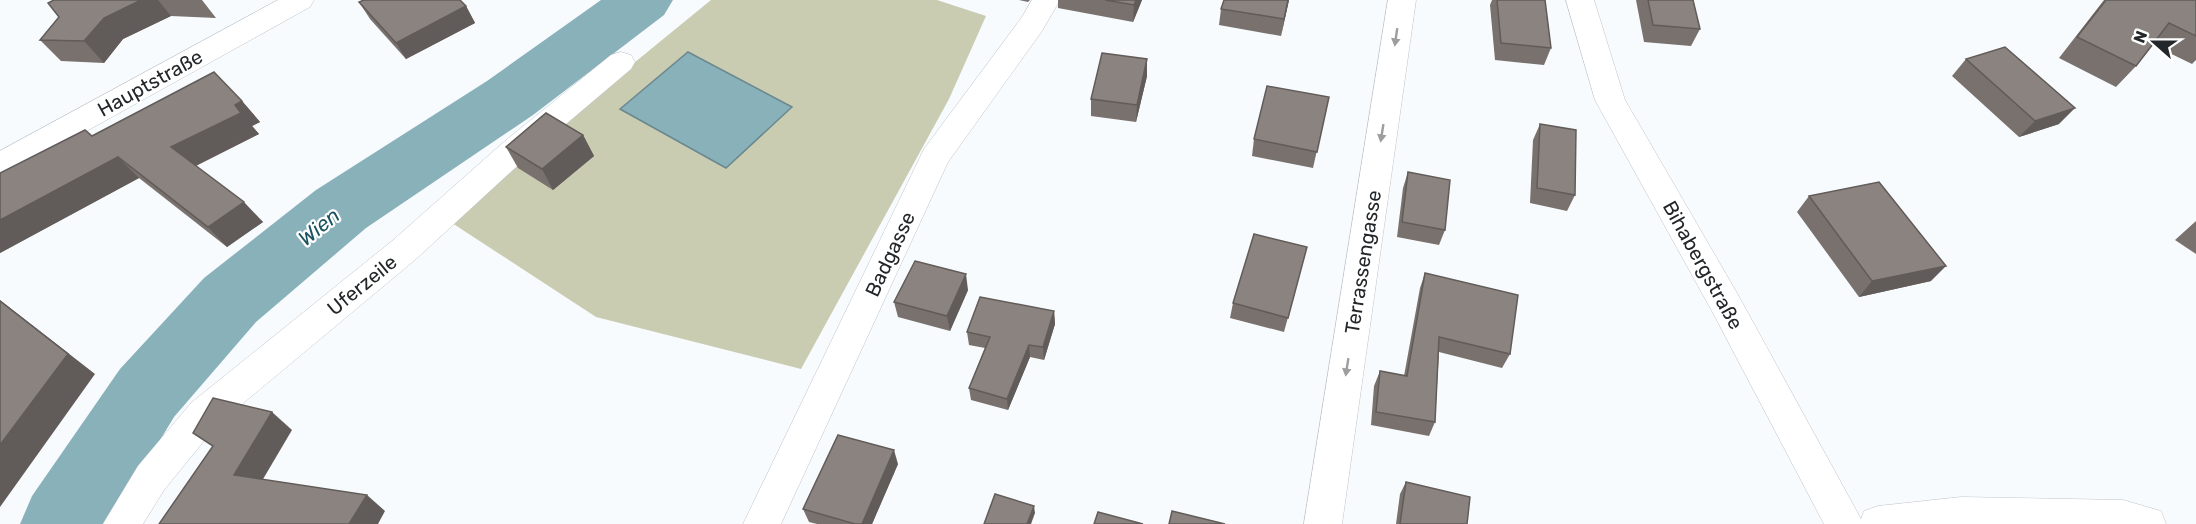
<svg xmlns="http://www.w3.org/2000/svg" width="2196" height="524" font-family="Rubik,sans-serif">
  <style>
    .green { fill: #c9ccb1 }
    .water { fill: #89b1ba; stroke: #6b888e; stroke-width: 1.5 }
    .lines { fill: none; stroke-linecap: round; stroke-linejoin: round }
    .river { fill: #89b1ba; fill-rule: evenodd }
    .minor-casing { stroke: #bdc4ca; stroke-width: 1 }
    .major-casing { stroke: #bdc4ca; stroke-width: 1 }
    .minor { fill: #fff; fill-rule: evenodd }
    .major { fill: #fff; fill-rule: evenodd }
    .wall { fill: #78716d }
    .shaded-wall { fill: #615c59 }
    .building { fill: #8b837f; stroke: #615c59; stroke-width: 1.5 }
    .oneway { fill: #9c9e9f }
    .labels { text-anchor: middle; stroke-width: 4.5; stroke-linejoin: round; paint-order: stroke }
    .street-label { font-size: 20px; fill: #242729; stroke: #fff }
    .water-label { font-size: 21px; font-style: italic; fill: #1b545f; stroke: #fff }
  </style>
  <rect width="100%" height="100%" fill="#f8fbfe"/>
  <path class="green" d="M 711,0 L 937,0 L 986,16 L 949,99 L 801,369 L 596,317 L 452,223 L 509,165 Z"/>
  <path class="water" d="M 688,52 L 792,107 L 726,168 L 620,109 Z"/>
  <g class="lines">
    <path class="river" d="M 601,0 L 673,0 L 664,15 L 533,115 L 366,228 L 256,322 L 174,417 L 109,524 L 20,524 L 32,496 L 120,369 L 204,278 L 316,190 L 487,81 Z"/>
    <g class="minor-casing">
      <g id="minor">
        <path d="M 1032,0 L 1060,0 L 1042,31 L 948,162 L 781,524 L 743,524 L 924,149 L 1022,17 Z"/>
        <path d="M 1388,0 L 1416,0 L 1342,524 L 1304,524 Z"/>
        <path d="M 1566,0 L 1594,0 L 1625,100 L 1737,293 L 1861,519 L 1864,511 L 1878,506 L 1961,497 L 2123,500 L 2161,511 L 2166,524 L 1824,524 L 1713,313 L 1595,100 Z"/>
        <path d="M 621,52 L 631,55 L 635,62 L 631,69 L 527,157 L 416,259 L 217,425 L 164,490 L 143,524 L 103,524 L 138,466 L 191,403 L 392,241 L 505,141 L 611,55 Z"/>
      </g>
    </g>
    <g class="major-casing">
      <path id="major" d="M 278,0 L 314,0 L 310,7 L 11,173 L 0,177 L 0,151 Z"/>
    </g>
    <use href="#minor" class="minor"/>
    <use href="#major" class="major"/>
  </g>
  <g class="wall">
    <path d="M 54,0 L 202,0 L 216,18 L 171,16 L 123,39 L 104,63 L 61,61 L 40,40 L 59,17 Z"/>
    <path d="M 1019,0 L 1030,0 L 1028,2 Z"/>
    <path d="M 1058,0 L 1142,0 L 1133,22 L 1058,8 Z"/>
    <path d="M 1289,0 L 1281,36 L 1219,25 L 1221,9 Z"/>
    <path d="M 1492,0 L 1545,0 L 1551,48 L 1544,65 L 1495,60 L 1490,5 Z"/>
    <path d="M 1636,0 L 1693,0 L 1700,29 L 1691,46 L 1644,42 Z"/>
    <path d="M 2104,0 L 2196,0 L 2196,60 L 2192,64 L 2153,45 L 2136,66 L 2116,87 L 2059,58 Z"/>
    <path d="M 359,2 L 466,6 L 475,23 L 406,59 L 370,19 Z"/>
    <path d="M 1147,59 L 1147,76 L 1136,122 L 1091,116 L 1091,99 Z"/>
    <path d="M 1966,59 L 2059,124 L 2019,137 L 1952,76 Z"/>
    <path d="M 1329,97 L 1313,168 L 1252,156 L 1254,139 Z"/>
    <path d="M 242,101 L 260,122 L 252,126 L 259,134 L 196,166 L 263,222 L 227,247 L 139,178 L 0,253 L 0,173 Z"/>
    <path d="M 1540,124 L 1575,195 L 1567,211 L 1530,203 L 1533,140 Z"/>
    <path d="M 583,135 L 594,156 L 553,190 L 518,168 L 506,147 Z"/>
    <path d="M 1408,172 L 1445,230 L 1439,245 L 1397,237 L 1403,188 Z"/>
    <path d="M 1809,196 L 1931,281 L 1859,297 L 1797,212 Z"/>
    <path d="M 2196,221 L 2196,254 L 2175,240 Z"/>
    <path d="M 1307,247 L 1284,332 L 1230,318 L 1233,303 Z"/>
    <path d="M 1425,273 L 1510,354 L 1502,368 L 1439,352 L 1435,422 L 1429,436 L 1371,425 L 1374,386 L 1380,371 L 1404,376 L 1420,288 Z"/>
    <path d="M 968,290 L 950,331 L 898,317 L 894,302 Z"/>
    <path d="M 1054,311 L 1055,324 L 1044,360 L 1030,357 L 1008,410 L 971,400 L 969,388 L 985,348 L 969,345 L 967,332 Z"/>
    <path d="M 898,464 L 872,524 L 817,524 L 809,522 L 803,509 Z"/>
    <path d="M 1406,482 L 1467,524 L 1396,524 L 1400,494 Z"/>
  </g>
  <g class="shaded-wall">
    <path d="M 141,0 L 158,0 L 171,16 L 123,39 L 104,63 L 84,41 L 104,18 Z"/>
    <path d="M 1136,0 L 1142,0 L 1133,22 L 1134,5 Z"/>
    <path d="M 1288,0 L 1289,0 L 1281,36 L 1284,19 Z"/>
    <path d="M 466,6 L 475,23 L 406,59 L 396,43 Z"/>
    <path d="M 1147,59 L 1147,76 L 1136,122 L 1137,105 Z"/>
    <path d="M 242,101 L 260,122 L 252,126 L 259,134 L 191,168 L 171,147 Z"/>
    <path d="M 2075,108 L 2059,124 L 2019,137 L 2035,121 Z"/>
    <path d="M 583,135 L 594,156 L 553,190 L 542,169 Z"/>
    <path d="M 118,157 L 139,178 L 0,253 L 0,220 Z"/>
    <path d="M 244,202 L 263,222 L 227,247 L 208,227 Z"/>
    <path d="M 1946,266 L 1931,281 L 1859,297 L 1872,281 Z"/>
    <path d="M 966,274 L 968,290 L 950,331 L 947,316 Z"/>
    <path d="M 0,300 L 95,374 L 0,507 Z"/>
    <path d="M 1054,311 L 1055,324 L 1044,360 L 1043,347 Z"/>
    <path d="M 1029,345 L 1030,357 L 1008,410 L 1007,399 Z"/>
    <path d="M 272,412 L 292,430 L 256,491 L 234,475 Z"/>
    <path d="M 894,450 L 898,464 L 872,524 L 862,524 Z"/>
    <path d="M 367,495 L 385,511 L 378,524 L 349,524 Z"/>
    <path d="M 1034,506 L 1035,513 L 1031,524 L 1027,524 Z"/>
  </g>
  <g class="building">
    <path d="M 54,0 L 141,0 L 104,18 L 84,41 L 40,40 L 59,17 L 48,3 Z"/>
    <path d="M 364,0 L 460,0 L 466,6 L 396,43 L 359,2 Z"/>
    <path d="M 1105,0 L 1136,0 L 1134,5 Z"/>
    <path d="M 1224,0 L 1288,0 L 1284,19 L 1221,9 Z"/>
    <path d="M 1497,0 L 1545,0 L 1551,48 L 1501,43 Z"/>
    <path d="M 1648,0 L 1693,0 L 1700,29 L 1653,25 Z"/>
    <path d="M 2106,0 L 2196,0 L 2196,36 L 2169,23 L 2136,66 L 2077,37 Z"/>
    <path d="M 2005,47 L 2075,108 L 2035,121 L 1966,59 Z"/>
    <path d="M 1102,53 L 1147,59 L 1137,105 L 1091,99 Z"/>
    <path d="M 214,72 L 242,101 L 235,105 L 241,113 L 171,147 L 244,202 L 208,227 L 118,157 L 0,220 L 0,173 L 85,130 L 92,136 Z"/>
    <path d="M 1267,86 L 1329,97 L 1317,152 L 1254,139 Z"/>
    <path d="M 546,113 L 583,135 L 542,169 L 506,147 Z"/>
    <path d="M 1540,124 L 1576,130 L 1575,195 L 1537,188 Z"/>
    <path d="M 1408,172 L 1450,180 L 1445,230 L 1402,222 Z"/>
    <path d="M 1879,182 L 1946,266 L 1872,281 L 1809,196 Z"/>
    <path d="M 1254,234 L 1307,247 L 1288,318 L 1233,303 Z"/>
    <path d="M 915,261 L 966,274 L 947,316 L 894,302 Z"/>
    <path d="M 1425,273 L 1518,295 L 1510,354 L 1439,337 L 1435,422 L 1376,412 L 1380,371 L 1407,376 Z"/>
    <path d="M 980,297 L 1054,311 L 1043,347 L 1029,345 L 1007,399 L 969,388 L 990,337 L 967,332 Z"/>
    <path d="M 0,301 L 68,354 L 0,445 Z"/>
    <path d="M 213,398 L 272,412 L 234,475 L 367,495 L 349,524 L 159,524 L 213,446 L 193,433 Z"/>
    <path d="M 838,435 L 894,450 L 862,524 L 855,524 L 803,509 Z"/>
    <path d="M 1406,482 L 1470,497 L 1467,524 L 1400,524 Z"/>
    <path d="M 995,494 L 1034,506 L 1027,524 L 984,524 Z"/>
    <path d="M 1172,511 L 1225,524 L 1169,524 Z"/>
    <path d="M 1098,512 L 1143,524 L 1094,524 Z"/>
  </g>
  <defs><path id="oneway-solid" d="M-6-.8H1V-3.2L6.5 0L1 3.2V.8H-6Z" transform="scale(1.5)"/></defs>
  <g class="oneway">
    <use href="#oneway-solid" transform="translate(1396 37) rotate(98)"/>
    <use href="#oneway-solid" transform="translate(1382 133) rotate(99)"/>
    <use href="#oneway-solid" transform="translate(1347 367) rotate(99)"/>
  </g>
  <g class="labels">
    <g class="street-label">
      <text transform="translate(150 83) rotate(-29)" y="7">Hauptstraße</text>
      <text transform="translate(890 254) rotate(-65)" y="7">Badgasse</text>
      <text transform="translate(1363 262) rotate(-81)" y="7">Terrassengasse</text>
      <text transform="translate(1703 265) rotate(61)" y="7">Bihabergstraße</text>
      <text transform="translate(362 285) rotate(-39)" y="7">Uferzeile</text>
    </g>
    <g class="water-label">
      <text transform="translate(319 227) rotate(-39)" y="7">Wien</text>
    </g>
  </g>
  <g transform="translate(2154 42) rotate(291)" stroke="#ffffff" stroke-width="4.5" paint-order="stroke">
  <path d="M0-4.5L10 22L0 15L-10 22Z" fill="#242729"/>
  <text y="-9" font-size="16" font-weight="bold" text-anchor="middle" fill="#242729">N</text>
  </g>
</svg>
